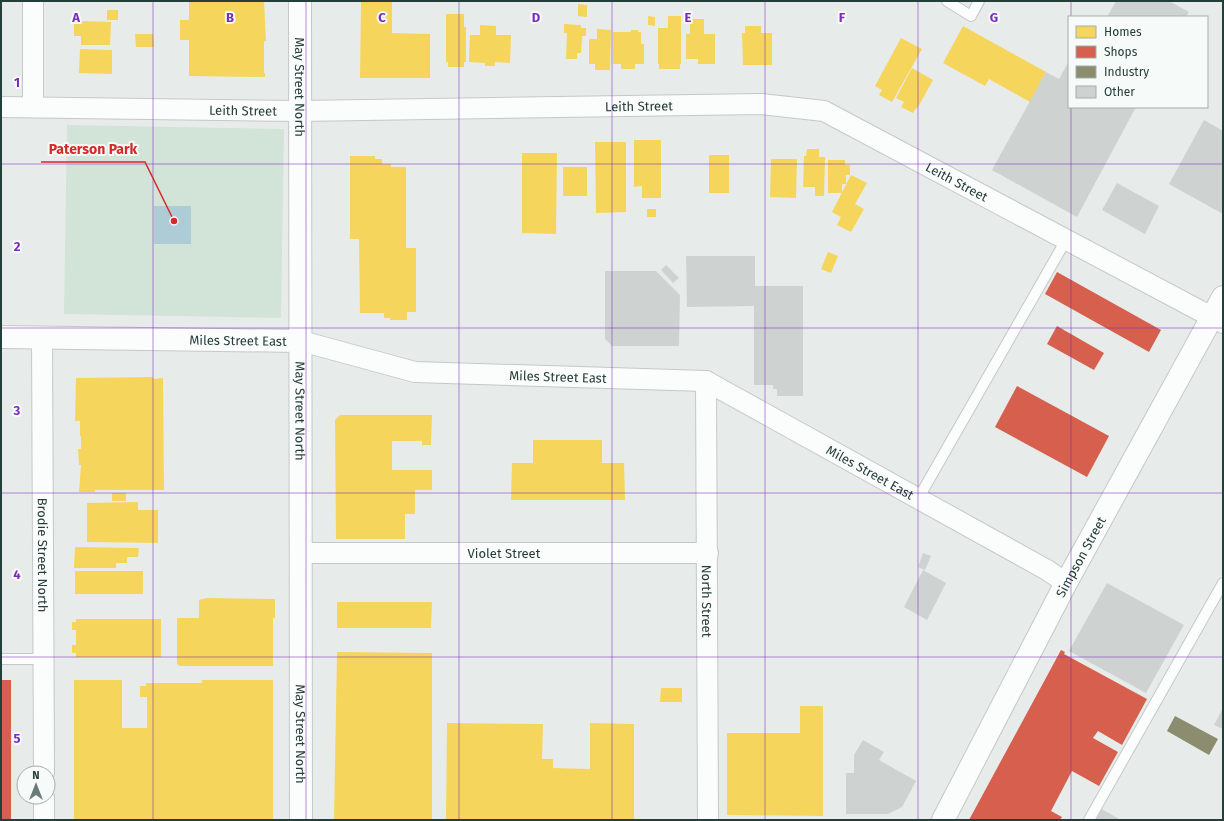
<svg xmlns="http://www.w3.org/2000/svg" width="1224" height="821" font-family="'Fira Sans',sans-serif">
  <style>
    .green { fill: #d2e3d8 }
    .water { fill: #adccd5 }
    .homes { fill: #f6d55c }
    .shops { fill: #d6604d }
    .industry { fill: #8c8c6e }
    .building { fill: #ced3d1 }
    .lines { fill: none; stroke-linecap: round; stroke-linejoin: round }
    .lane-casing { stroke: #c4c9c7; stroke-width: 12 }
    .street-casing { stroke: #c4c9c7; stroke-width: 22 }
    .secondary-casing { stroke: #c3c9c7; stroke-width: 24 }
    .lane { stroke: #fbfcfc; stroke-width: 10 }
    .street { stroke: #fbfcfc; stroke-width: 20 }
    .secondary { stroke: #fbfcfc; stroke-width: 22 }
    .grid { fill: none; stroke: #7b2cbf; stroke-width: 1; stroke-opacity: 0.55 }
    .labels { text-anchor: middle; stroke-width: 4; stroke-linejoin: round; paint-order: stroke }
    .street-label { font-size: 13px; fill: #263e39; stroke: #f6faf8 }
    .grid-label { font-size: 13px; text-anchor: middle; font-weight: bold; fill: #7b2cbf; stroke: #f6faf8; stroke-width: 4; stroke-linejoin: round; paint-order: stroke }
    .leader { fill: none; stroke: #d62828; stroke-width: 1.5 }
    .callout-dot { fill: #d62828; stroke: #f6faf8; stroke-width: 1.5 }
    .callout-label { font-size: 14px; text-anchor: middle; font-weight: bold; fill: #d62828; stroke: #f6faf8; stroke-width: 4; stroke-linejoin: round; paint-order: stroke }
  </style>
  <rect width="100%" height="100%" fill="#e7ecea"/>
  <path class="green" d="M 67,125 L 284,129 L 281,318 L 64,314 Z"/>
  <rect class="water" x="154" y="206" width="37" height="38"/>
  <g class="homes">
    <path d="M 189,1 L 264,1 L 266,41 L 264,41 L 264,73 L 265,73 L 265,77 L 189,76 L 189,40 L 180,40 L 180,20 L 189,20 Z"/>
    <path d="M 361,1 L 392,1 L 392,33 L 430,34 L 430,78 L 360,78 Z"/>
    <path d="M 578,4 L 587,5 L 587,17 L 578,16 Z"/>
    <rect x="107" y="10" width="11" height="10"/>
    <path d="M 446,14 L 464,14 L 464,27 L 466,27 L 466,62 L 464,62 L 464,67 L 448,67 L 448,62 L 446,62 Z"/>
    <path d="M 648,16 L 655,17 L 655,26 L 648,25 Z"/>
    <path d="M 668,16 L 681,16 L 681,64 L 680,64 L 680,69 L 659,69 L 659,64 L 658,64 L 658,28 L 668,28 Z"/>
    <path d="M 690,19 L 704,19 L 704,34 L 715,34 L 715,64 L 698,64 L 698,59 L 686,59 L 686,34 L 690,34 Z"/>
    <path d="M 81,21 L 111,22 L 110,45 L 81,45 L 81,36 L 74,36 L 74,24 L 81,24 Z"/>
    <path d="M 564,24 L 581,25 L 581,28 L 586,28 L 586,36 L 582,36 L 581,53 L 577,53 L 577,59 L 566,59 L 567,33 L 564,33 Z"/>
    <path d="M 480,25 L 496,26 L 496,35 L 511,35 L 510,63 L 495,62 L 495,66 L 485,66 L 485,63 L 469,62 L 470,35 L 480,35 Z"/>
    <path d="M 745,26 L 761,26 L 761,33 L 772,33 L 772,65 L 743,65 L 742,33 L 745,33 Z"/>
    <path d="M 963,26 L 1046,72 L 1030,102 L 989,79 L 985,86 L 943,63 Z"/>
    <path d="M 597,29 L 611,30 L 610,70 L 595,70 L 595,64 L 589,64 L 589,39 L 597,39 Z"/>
    <path d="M 631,30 L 638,30 L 638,32 L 641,32 L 641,44 L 644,44 L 644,64 L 635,64 L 635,69 L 621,69 L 621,64 L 613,64 L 613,32 L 631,32 Z"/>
    <path d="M 135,34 L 153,34 L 154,47 L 136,47 Z"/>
    <path d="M 901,38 L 922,49 L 892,102 L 879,95 L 882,90 L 875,86 Z"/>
    <path d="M 80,49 L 112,50 L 112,74 L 79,73 Z"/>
    <path d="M 912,68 L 933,80 L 917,109 L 916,108 L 913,113 L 901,107 L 904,102 L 896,98 Z"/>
    <path d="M 634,140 L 661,140 L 661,198 L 642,198 L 642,186 L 634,187 Z"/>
    <path d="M 595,142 L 626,142 L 626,212 L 596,213 Z"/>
    <path d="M 807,149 L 819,149 L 819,157 L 825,157 L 824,196 L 815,196 L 815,187 L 803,187 L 804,156 L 806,156 Z"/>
    <path d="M 522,153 L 557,153 L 556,234 L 522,233 Z"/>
    <rect x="709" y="155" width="20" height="38"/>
    <path d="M 350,156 L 375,156 L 375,159 L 382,159 L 382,164 L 391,164 L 391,167 L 406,167 L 406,248 L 416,248 L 416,312 L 407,312 L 407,320 L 390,320 L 390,318 L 384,318 L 384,313 L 360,313 L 359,239 L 350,239 Z"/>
    <path d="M 771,159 L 797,159 L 796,198 L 770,197 Z"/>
    <path d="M 828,160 L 845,160 L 845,165 L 850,165 L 850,175 L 846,175 L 846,184 L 842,184 L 842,193 L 828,193 Z"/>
    <rect x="563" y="167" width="24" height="29"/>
    <path d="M 851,175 L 867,183 L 855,204 L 864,209 L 851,232 L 837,225 L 841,217 L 832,212 Z"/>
    <rect x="647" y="209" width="9" height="8"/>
    <path d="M 828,252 L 838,256 L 831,273 L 821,269 Z"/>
    <path d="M 153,377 L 153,379 L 163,378 L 164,490 L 95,490 L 95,492 L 79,492 L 81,465 L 79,465 L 78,449 L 81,449 L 81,436 L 80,436 L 80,421 L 75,421 L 76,378 Z"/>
    <path d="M 340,415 L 432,415 L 431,445 L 422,445 L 422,441 L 392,441 L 392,470 L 432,470 L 432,490 L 415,490 L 415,514 L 405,514 L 405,539 L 336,539 L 335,420 Z"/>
    <path d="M 533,440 L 602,440 L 602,463 L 624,463 L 625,500 L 511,500 L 512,463 L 533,463 Z"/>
    <rect x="112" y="493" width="14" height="8"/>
    <path d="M 138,502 L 138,510 L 158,510 L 158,543 L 87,542 L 87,503 Z"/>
    <path d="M 75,547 L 139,548 L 138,557 L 127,557 L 127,563 L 116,563 L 116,568 L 74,568 Z"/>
    <rect x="75" y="571" width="68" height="23"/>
    <path d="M 207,598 L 275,599 L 275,618 L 273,618 L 273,666 L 180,666 L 177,664 L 177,618 L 199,618 L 199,600 Z"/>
    <path d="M 337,602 L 432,602 L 431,628 L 337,628 Z"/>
    <path d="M 76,619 L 161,619 L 161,657 L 76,657 L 76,653 L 72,653 L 72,645 L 76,645 L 76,630 L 72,630 L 72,622 L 76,622 Z"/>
    <path d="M 337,652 L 432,653 L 432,820 L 334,820 Z"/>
    <path d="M 74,680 L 122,680 L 122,728 L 147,728 L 147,697 L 140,697 L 140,686 L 146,686 L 146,683 L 202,683 L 202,680 L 273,680 L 273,820 L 74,820 Z"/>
    <path d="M 661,688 L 682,688 L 682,702 L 660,702 Z"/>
    <path d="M 800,706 L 823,706 L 823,816 L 727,815 L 727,733 L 800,733 Z"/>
    <path d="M 447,723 L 543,724 L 542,759 L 553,759 L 553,768 L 590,769 L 590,723 L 634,724 L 634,820 L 446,820 Z"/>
  </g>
  <g class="shops">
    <path d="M 1057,272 L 1161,330 L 1149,352 L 1045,294 Z"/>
    <path d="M 1057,326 L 1104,353 L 1094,370 L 1047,344 Z"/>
    <path d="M 1017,386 L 1109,436 L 1087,477 L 995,427 Z"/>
    <path d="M 1061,650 L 1065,652 L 1064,654 L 1147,699 L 1122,745 L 1098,731 L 1093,738 L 1118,752 L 1099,786 L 1072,771 L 1051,811 L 1062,817 L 1060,820 L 969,820 Z"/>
    <rect x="1" y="680" width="10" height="140"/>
  </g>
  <path class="industry" d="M 1175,716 L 1218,739 L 1209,755 L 1167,731 Z"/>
  <g class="building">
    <path d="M 1116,1 L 1169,1 L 1189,12 L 1186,17 L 1107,17 Z"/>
    <path d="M 1069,61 L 1069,107 L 1136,107 L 1077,217 L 992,170 L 1046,72 L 1059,79 Z"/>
    <path d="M 1204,120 L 1223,131 L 1223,214 L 1169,184 Z"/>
    <path d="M 1117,183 L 1159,206 L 1145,234 L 1102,210 Z"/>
    <path d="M 686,256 L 755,256 L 755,286 L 803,286 L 803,396 L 777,396 L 777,389 L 773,389 L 773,385 L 754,385 L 754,306 L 687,307 Z"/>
    <path d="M 666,265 L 679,278 L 673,283 L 661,270 Z"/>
    <path d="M 605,271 L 656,271 L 680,295 L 679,346 L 612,346 L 605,339 Z"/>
    <path d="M 923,553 L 931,556 L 925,570 L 918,567 Z"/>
    <path d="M 923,570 L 946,583 L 927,620 L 904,607 Z"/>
    <path d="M 1107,583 L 1184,625 L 1146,693 L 1069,651 Z"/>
    <path d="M 1223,708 L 1223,729 L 1214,725 Z"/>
    <path d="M 863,740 L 884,752 L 879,760 L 916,781 L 902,807 L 888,814 L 846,814 L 846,773 L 854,773 L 854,755 Z"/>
    <path d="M 1098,807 L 1121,820 L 1091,820 Z"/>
  </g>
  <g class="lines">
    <g class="lane-casing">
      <g id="lane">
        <path d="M 947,1 L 971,16 L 979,1"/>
        <path d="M 918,499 L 1066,240"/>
        <path d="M 1,659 L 44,659"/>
        <path d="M 1089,820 L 1223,583"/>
      </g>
    </g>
    <g class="street-casing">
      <g id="street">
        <path d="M 33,1 L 33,107"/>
        <path id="s1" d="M 1,107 L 300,111 L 761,104 L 824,111 L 1223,323"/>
        <path id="s2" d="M 42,337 L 44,773"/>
        <path id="s3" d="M 301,341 L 415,372 L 706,381 L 1047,570 L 1066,583"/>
        <path id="s4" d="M 706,381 L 708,820"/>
        <path id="s5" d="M 301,553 L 708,553"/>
        <path d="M 44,820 L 44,797"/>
      </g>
    </g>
    <g class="secondary-casing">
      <g id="secondary">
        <path id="s6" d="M 300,1 L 301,820"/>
        <path id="s7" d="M 1,337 L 301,341"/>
        <path id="s8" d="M 943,820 L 1066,583 L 1223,297"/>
      </g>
    </g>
    <use href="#lane" class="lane"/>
    <use href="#street" class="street"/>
    <use href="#secondary" class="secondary"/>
  </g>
  <path class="grid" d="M 153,1 L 153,820M 306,1 L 306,820M 459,1 L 459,820M 612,1 L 612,820M 765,1 L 765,820M 918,1 L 918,820M 1071,1 L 1071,17M 1071,107 L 1071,820M 1,164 L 1223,164M 1,328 L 1223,328M 1,493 L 1223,493M 1,657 L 1223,657"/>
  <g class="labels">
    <g class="street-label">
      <text dy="5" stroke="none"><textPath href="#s6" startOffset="86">May Street North</textPath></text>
      <text dy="5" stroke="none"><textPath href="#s1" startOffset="638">Leith Street</textPath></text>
      <text dy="5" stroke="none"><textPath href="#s1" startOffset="242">Leith Street</textPath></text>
      <text dy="5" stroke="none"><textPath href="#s1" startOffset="974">Leith Street</textPath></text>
      <text dy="5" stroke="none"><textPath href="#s7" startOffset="237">Miles Street East</textPath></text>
      <text dy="5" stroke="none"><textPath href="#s3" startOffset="261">Miles Street East</textPath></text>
      <text dy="5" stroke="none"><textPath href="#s6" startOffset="410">May Street North</textPath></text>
      <text dy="5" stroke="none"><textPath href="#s3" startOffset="597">Miles Street East</textPath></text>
      <text dy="5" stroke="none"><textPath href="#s5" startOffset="203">Violet Street</textPath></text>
      <text dy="5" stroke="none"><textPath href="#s2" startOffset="218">Brodie Street North</textPath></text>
      <text dy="5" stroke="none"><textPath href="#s8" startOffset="297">Simpson Street</textPath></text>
      <text dy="5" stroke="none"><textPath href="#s4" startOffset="220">North Street</textPath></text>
      <text dy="5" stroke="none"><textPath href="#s6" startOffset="733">May Street North</textPath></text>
    </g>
  </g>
  <g class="grid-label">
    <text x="76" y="22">A</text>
    <text x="230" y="22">B</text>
    <text x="382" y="22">C</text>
    <text x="536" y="22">D</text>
    <text x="688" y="22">E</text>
    <text x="842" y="22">F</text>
    <text x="994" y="22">G</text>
    <text x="17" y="87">1</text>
    <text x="17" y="251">2</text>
    <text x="17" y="415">3</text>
    <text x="17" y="579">4</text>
    <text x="17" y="743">5</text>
  </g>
  <path class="leader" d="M174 221L145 162H41"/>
  <circle class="callout-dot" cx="174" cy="221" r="4"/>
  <g class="callout-label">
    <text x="93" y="154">Paterson Park</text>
  </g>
  <rect width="1224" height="821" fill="none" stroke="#263e39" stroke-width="4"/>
  <rect x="1068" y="16" width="140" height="92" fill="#f6faf8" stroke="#a3afac"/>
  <rect x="1076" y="26" width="20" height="12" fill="#f6d55c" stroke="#a3afac"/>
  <text x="1104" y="36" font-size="12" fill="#263e39">Homes</text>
  <rect x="1076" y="46" width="20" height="12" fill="#d6604d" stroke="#a3afac"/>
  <text x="1104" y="56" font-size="12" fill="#263e39">Shops</text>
  <rect x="1076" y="66" width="20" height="12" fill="#8c8c6e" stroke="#a3afac"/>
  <text x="1104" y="76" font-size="12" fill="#263e39">Industry</text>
  <rect x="1076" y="86" width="20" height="12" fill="#ced3d1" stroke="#a3afac"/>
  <text x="1104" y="96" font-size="12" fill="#263e39">Other</text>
  <g transform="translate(36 785)"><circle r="19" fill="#f6faf8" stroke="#a3afac"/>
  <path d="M0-3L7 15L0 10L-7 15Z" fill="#6a7b77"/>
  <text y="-6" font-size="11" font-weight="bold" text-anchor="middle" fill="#263e39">N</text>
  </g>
</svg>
